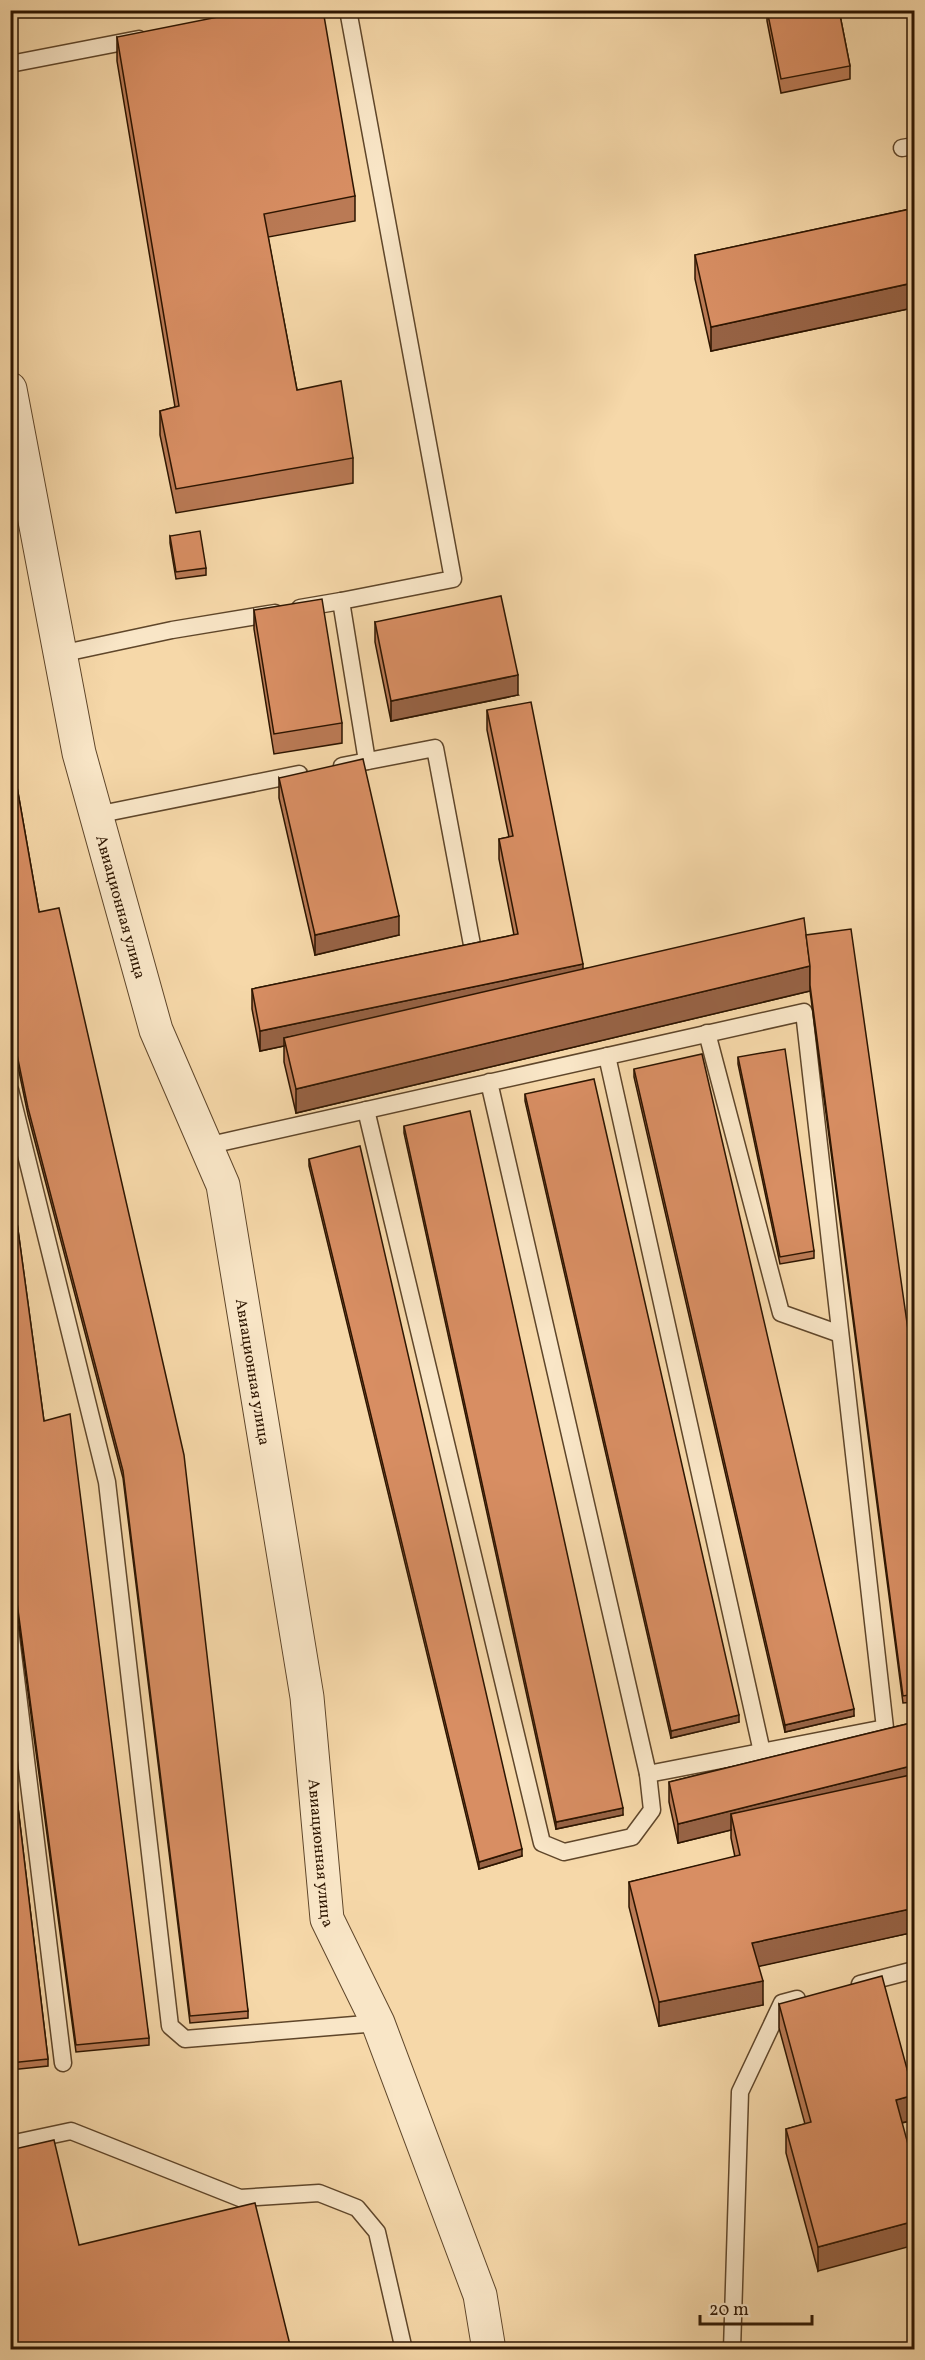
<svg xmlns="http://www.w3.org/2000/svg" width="925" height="2360" font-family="Vollkorn,serif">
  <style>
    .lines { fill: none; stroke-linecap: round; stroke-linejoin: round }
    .lane-casing { stroke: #5f462a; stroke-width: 19 }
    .street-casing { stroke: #5f462a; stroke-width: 35 }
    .lane { stroke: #f9e6c7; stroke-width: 16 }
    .street { stroke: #f9e6c7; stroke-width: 33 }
    .wall { fill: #ba7a55; stroke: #2d1500; stroke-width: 1.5 }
    .shaded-wall { fill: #976345; stroke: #2d1500; stroke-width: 1.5 }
    .building { fill: #d88e63; stroke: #2d1500; stroke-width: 1.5 }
    .labels { text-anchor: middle; stroke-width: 5; stroke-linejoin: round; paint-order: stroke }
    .street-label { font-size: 16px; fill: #2d1500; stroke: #f9e6c7 }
  </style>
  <rect width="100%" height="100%" fill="#f6d8a9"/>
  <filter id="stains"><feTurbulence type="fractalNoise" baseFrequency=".00333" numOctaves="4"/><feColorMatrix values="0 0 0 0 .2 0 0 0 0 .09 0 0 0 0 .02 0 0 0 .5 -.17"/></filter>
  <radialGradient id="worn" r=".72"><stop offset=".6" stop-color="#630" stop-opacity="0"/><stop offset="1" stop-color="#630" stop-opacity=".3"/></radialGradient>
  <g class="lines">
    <g class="lane-casing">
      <g id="lane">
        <path d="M 10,64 L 139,39"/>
        <path d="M 902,148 L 914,146"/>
        <path d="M 341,601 L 453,579 L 348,10"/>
        <path d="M 300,608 L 341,601 L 367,761"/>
        <path d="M 60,654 L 172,630 L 275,613"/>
        <path d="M 342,766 L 435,748 L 473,950"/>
        <path d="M 96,815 L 299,774"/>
        <path d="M 707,1033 L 781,1313 L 840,1334"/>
        <path d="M 607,1056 L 762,1752"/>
        <path d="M 10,1090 L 107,1482 L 170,2026 L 185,2039 L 378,2023"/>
        <path d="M 366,1110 L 542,1843 L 564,1852 L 632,1837 L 652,1810 L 648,1774"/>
        <path d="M 206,1146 C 405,1101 604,1056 804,1012 L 885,1728 L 648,1774 L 489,1082"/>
        <path d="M 10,1629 L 63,2063"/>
        <path d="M 860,1984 L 914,1970"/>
        <path d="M 10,2144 L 71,2131 L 240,2198 L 319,2193 L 357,2208 L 377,2232 L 404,2350"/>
        <path d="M 732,2350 L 740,2092 L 782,2003 L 797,1999"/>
      </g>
    </g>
    <g class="street-casing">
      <g id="street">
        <path id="s1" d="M 10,389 L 79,753 L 156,1030 L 223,1185 L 307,1697 L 327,1919 L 378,2023 L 480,2295 L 489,2350"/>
      </g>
    </g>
    <use href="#lane" class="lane"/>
    <use href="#street" class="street"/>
  </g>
  <g class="wall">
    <path d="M 155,10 L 169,10 L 155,12 Z"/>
    <path d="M 767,10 L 839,10 L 850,66 L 850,79 L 781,93 L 767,21 Z"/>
    <path d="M 117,37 L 355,196 L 355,221 L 268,237 L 297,390 L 353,458 L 353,483 L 176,513 L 160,435 L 160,411 L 175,407 L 117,61 Z"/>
    <path d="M 915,208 L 915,340 L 908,309 L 711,351 L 695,279 L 695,255 Z"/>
    <path d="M 170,536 L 206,568 L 206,575 L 176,579 L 170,543 Z"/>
    <path d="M 254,610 L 342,723 L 342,743 L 274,754 L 254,629 Z"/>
    <path d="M 375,622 L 518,695 L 391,721 L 375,642 Z"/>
    <path d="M 487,710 L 583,969 L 806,935 L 915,1379 L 915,1702 L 903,1703 L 810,991 L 296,1113 L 284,1062 L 284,1046 L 260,1051 L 252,1009 L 252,989 L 514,935 L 499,859 L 499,839 L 509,837 L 487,730 Z"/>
    <path d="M 10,747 L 39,912 L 248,2011 L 248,2018 L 190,2023 L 123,1478 L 28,1115 L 10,1028 Z"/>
    <path d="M 279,778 L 399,935 L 315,955 L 279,798 Z"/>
    <path d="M 738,1057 L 814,1251 L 814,1258 L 780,1264 L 738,1064 Z"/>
    <path d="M 634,1069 L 854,1716 L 785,1732 L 634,1077 Z"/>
    <path d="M 525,1094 L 739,1722 L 671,1738 L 525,1101 Z"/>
    <path d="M 404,1126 L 623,1815 L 556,1829 L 404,1133 Z"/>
    <path d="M 309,1159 L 522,1856 L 479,1869 L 309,1166 Z"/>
    <path d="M 10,1171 L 44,1421 L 149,2038 L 149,2045 L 76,2052 L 10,1557 Z"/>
    <path d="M 915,1722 L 915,1932 L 758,1966 L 763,2005 L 659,2026 L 629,1907 L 629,1882 L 735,1857 L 731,1838 L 731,1830 L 678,1843 L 669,1802 L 669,1782 Z"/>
    <path d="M 10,1740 L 48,2059 L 48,2066 L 10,2070 Z"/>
    <path d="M 779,2004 L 914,2120 L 902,2123 L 818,2271 L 786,2153 L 786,2129 L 805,2124 L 779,2028 Z"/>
  </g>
  <g class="shaded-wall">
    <path d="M 908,284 L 908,309 L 711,351 L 711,327 Z"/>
    <path d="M 518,675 L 518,695 L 391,721 L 391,701 Z"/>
    <path d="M 399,916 L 399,935 L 315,955 L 315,935 Z"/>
    <path d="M 583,964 L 583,984 L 284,1038 L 284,1046 L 260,1051 L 260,1031 Z"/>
    <path d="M 810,966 L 810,991 L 296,1113 L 296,1089 Z"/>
    <path d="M 854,1709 L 854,1716 L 785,1732 L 785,1725 Z"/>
    <path d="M 739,1715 L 739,1722 L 671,1738 L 671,1731 Z"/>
    <path d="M 915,1765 L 915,1784 L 731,1814 L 731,1830 L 678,1843 L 678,1824 Z"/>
    <path d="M 623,1808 L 623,1815 L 556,1829 L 556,1822 Z"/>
    <path d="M 522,1849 L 522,1856 L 479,1869 L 479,1862 Z"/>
    <path d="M 915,1908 L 915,1932 L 752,1968 L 752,1943 Z"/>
    <path d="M 763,1981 L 763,2005 L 659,2026 L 659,2002 Z"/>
    <path d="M 914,2095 L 914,2120 L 896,2124 L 896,2100 Z"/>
    <path d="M 915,2221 L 915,2245 L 818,2271 L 818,2247 Z"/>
  </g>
  <g class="building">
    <path d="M 253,10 L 323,10 L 355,196 L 264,214 L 297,390 L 341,381 L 353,458 L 176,489 L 160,411 L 179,406 L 117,37 Z"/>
    <path d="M 767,10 L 839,10 L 850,66 L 781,79 Z"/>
    <path d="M 915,208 L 915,316 L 908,284 L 711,327 L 695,255 Z"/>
    <path d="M 200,531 L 206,568 L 176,572 L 170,536 Z"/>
    <path d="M 501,596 L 518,675 L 391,701 L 375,622 Z"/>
    <path d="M 322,599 L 342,723 L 274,734 L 254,610 Z"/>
    <path d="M 531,702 L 583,964 L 260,1031 L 252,989 L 518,934 L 499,839 L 513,836 L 487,710 Z"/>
    <path d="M 10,747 L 39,912 L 59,908 L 184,1455 L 248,2011 L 190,2016 L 123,1471 L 28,1108 L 10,1021 Z"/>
    <path d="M 363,759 L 399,916 L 315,935 L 279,778 Z"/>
    <path d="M 804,918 L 810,966 L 296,1089 L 284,1038 Z"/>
    <path d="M 851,929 L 915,1379 L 915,1694 L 903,1696 L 810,985 L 810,966 L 806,935 Z"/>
    <path d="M 785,1049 L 814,1251 L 780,1257 L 738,1057 Z"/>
    <path d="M 702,1054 L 854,1709 L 785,1725 L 634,1069 Z"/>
    <path d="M 594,1079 L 739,1715 L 671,1731 L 525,1094 Z"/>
    <path d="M 470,1111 L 623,1808 L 556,1822 L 404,1126 Z"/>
    <path d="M 360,1146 L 522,1849 L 479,1862 L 309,1159 Z"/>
    <path d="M 10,1171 L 44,1421 L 70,1414 L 149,2038 L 76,2045 L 10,1550 Z"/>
    <path d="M 915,1722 L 915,1765 L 678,1824 L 669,1782 Z"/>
    <path d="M 10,1740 L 48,2059 L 10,2063 Z"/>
    <path d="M 915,1774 L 915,1908 L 752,1943 L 763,1981 L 659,2002 L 629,1882 L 740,1855 L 731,1814 Z"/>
    <path d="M 882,1976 L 914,2095 L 896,2100 L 915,2170 L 915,2221 L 818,2247 L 786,2129 L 811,2122 L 779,2004 Z"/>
    <path d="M 54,2140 L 79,2245 L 255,2203 L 291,2349 L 10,2349 L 10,2150 Z"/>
  </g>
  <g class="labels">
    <g class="street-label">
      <text dy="6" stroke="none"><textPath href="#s1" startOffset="530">Авиационная улица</textPath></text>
      <text dy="6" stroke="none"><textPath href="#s1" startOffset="1016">Авиационная улица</textPath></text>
      <text dy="6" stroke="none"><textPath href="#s1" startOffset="1502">Авиационная улица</textPath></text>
    </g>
  </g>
  <rect width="925" height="2360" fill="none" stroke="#f6d8a9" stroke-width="36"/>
  <rect x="12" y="12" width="901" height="2336" fill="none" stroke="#2d1500" stroke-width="3"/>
  <rect x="18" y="18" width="889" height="2324" fill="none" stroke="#2d1500" stroke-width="1.5"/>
  <path d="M700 2315v9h112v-9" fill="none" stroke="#2d1500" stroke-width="3"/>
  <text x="709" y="2315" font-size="18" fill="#2d1500" stroke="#f9e6c7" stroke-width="4.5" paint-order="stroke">20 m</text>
  <rect width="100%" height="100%" filter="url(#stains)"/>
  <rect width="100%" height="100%" fill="url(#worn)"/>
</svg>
